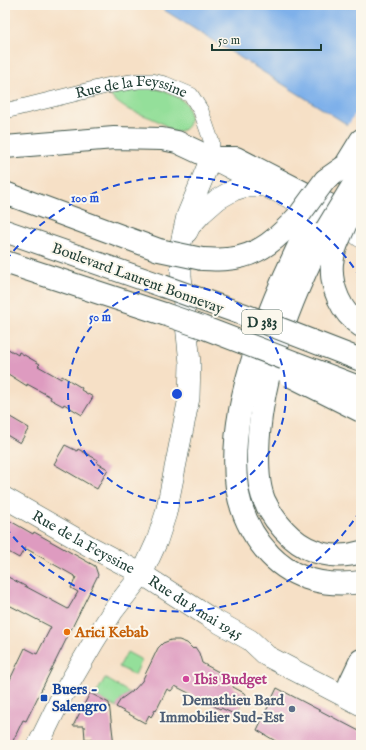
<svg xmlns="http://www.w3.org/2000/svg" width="366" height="750" font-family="'IM FELL English',serif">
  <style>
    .green { fill: #94df9a; stroke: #5a8e67 }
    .water { fill: #7eb0ea; stroke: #4e768f }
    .pier { fill: #f6e0c6 }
    .building { fill: #de9bc0 }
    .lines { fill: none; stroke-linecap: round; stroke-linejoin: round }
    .street-casing { stroke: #3f554a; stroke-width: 16 }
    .secondary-casing { stroke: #3f554a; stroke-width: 22 }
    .highway-casing { stroke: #3f554a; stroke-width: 24 }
    .street { stroke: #fff; stroke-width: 15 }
    .secondary { stroke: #fff; stroke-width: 21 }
    .highway { stroke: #fff; stroke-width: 22 }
    .highway-bridge-casing { stroke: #3f554a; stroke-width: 24; stroke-linecap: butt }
    .highway-bridge { stroke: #fff; stroke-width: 22 }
    .ring { fill: none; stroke: #1d4ed8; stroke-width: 2; stroke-dasharray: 7 5 }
    .food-dot { fill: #e8710a; stroke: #fbf7ec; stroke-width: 1.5 }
    .hotel-dot { fill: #d1479c; stroke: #fbf7ec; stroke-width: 1.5 }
    .transit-dot { fill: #1a4fb4; stroke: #fbf7ec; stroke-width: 1.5 }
    .service-dot { fill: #5c6f8a; stroke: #fbf7ec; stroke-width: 1.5 }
    .labels { text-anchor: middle; stroke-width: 4; stroke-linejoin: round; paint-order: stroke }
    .shield { fill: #fbf7ec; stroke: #61756b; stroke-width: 1 }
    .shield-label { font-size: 14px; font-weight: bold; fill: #1f3d34 }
    .street-label { font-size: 15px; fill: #1f3d34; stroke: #fbf7ec }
    .food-label { font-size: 15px; font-weight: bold; fill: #c56008; stroke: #fbf7ec; text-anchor: start }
    .hotel-label { font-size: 15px; font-weight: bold; fill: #b23c85; stroke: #fbf7ec; text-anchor: start }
    .transit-label { font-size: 15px; font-weight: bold; fill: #164399; stroke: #fbf7ec; text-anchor: start }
    .service-label { font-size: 15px; font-weight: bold; fill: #4e5e75; stroke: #fbf7ec; text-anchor: end }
    .centre { fill: #1d4ed8; stroke: #fbf7ec; stroke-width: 2 }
    .ring-label { font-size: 12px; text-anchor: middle; font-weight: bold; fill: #1d4ed8; stroke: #fbf7ec; stroke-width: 4; stroke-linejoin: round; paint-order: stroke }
  </style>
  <rect width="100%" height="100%" fill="#fbf7ec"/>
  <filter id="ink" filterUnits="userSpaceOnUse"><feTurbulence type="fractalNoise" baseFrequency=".025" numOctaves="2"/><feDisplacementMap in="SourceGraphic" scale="8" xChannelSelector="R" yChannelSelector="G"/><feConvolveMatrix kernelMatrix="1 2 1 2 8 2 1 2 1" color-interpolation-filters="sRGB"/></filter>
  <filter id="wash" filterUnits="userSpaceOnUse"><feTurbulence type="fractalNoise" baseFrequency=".012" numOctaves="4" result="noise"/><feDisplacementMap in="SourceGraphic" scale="16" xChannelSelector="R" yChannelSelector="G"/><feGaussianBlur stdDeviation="0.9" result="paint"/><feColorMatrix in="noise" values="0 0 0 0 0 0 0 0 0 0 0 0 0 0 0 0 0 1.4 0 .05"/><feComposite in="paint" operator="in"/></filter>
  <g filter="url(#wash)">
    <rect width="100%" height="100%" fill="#f6e0c6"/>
    <g class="green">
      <path d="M 148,87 C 161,89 177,94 186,104 C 187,105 188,108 188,109 C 193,123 187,132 173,132 C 160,119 144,116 127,109 C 122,106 117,102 112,98 L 111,94 Z"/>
      <path d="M 127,652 L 142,660 L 135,675 L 119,667 Z"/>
      <path d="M 105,678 L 130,693 L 121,699 L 117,708 L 95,696 Z"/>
    </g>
    <path class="water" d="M 156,5 L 361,5 L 361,133 Z"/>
    <path class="pier" d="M 361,104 L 361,135 L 347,127 Z"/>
    <g id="blocks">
      <g class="building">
        <path d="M 5,347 L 18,355 L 19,352 L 40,364 L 38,366 L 61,379 L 62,376 L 82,388 L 81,390 L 93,397 L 82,415 L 64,404 L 63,406 L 50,399 L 51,397 L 27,384 L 27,386 L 5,372 Z"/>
        <path d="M 5,414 L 29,428 L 20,443 L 5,434 Z"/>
        <path d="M 65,445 L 77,451 L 78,449 L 98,460 L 97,463 L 108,469 L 97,489 L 54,464 Z"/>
        <path d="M 5,518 L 33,534 L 34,532 L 95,566 L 98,575 L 26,721 L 23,720 L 11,745 L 5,745 L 5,690 L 25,648 L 37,654 L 51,627 L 5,603 L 5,583 L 8,577 L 68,609 L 78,592 L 71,588 L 76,577 L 25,548 L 19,558 L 5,550 Z"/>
        <path d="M 171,640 L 179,640 L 187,643 L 193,649 L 195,647 L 199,653 L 202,663 L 230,678 L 228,682 L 234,685 L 233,687 L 246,694 L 236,715 L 221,708 L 220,709 L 175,686 L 171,691 L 167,689 L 156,711 L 155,710 L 151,717 L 149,715 L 145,723 L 116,707 L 121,699 L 135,689 L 142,681 L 158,648 L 163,643 Z"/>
        <path d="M 277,688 L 361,732 L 361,745 L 282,745 L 257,730 Z"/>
        <path d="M 90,693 L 109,703 L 114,745 L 92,745 L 91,739 L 85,739 L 84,726 L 73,726 Z"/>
      </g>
    </g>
  </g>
  <g filter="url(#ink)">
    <use href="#blocks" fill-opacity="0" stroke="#3f554a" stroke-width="1"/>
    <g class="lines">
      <g class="street-casing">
        <g id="street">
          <path id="s1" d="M 5,111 L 106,86 L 138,81 L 152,81 L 165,84 L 191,95 L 201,111 L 212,143 L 211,158"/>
        </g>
      </g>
      <g class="secondary-casing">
        <g id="secondary">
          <path d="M 187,232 L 190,226 L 202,213 L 218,199 L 234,190 L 247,186 L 266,186 L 339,222 L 351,229 L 361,237"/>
          <path id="s2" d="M 5,498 L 91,547 L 142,574 L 209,617 L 250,640 L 267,656 L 361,705"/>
          <path d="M 38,745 L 62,696 L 93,643 L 113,611 L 142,574 L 157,541 L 166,513 L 189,398 L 190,363 L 181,276 L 181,243 L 187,216 L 211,158 L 273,190"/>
        </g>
      </g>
      <g class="highway-casing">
        <g id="highway">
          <path d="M 5,147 L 114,138 L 162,139 L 177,142 L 211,158 L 236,158 L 308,195 L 361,220"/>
          <path d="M 345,166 L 361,140"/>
          <path d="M 5,193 L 159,250"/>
          <path d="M 311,221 C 274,294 225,404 237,488 C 241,513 252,536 270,555 C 294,580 327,587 361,582"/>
          <path d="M 326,230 C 291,297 260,375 258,452 C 258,467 258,485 264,500 C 270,513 280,527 291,537 C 310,554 336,560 361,552"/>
          <path d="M 5,231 L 163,286"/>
          <path d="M 339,239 C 336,246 333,254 332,263 C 330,286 341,313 361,326"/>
          <path d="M 202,259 C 210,259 219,260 227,259 C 259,257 280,236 300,214"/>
          <path d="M 5,262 L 164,314"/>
          <path d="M 350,683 L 361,660"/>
        </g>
      </g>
      <use href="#street" class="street"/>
      <use href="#secondary" class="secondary"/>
      <use href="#highway" class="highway"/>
      <g class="highway-bridge-casing">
        <g id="highway-bridge">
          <path d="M 300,214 L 325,180 L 345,166"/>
          <path d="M 326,230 L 361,172"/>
          <path d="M 339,239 L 353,207"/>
          <path d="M 159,250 L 202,259"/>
          <path d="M 163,286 L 242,314 L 361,360"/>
          <path d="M 164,314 L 202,327 L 361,388"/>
          <path d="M 289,375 L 361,411"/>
        </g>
      </g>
      <use href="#highway-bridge" class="highway-bridge"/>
    </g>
  </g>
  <g class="ring">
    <circle cx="177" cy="394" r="109"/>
    <path d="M360 511A217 217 0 0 1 6 528M6 260A217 217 0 0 1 360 277"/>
  </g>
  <circle class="food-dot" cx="67" cy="632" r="4"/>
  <circle class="hotel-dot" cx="186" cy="679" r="4"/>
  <rect class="transit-dot" x="40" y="694" width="8" height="8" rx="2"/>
  <circle class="service-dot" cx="292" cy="709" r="4"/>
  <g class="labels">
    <rect class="shield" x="242" y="310" width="40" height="24" rx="3"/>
    <g class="shield-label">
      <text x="262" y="327">D 383</text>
    </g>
    <g class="street-label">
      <text dy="5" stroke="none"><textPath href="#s1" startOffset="130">Rue de la Feyssine</textPath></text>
      <text transform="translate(138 278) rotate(20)" y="5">Boulevard Laurent Bonnevay</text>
      <text dy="5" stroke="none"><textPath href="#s2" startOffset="90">Rue de la Feyssine</textPath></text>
      <text dy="5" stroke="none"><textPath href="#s2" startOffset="220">Rue du 8 mai 1945</textPath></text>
    </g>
    <g class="food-label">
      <text x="75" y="637">Arici Kebab</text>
    </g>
    <g class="hotel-label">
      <text x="194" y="684">Ibis Budget</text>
    </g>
    <g class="transit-label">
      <text x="52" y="694">Buers -<tspan x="52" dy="17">Salengro</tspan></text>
    </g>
    <g class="service-label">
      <text x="284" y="705">Demathieu Bard<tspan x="284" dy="17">Immobilier Sud-Est</tspan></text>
    </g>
  </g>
  <circle cx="177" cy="394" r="6" class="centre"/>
  <g class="ring-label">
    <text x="85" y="202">100 m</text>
    <text x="100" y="321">50 m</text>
  </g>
  <rect width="366" height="750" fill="none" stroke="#fbf7ec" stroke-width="20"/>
  <path d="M212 44v6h109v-6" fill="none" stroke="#1f3d34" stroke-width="2"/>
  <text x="218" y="44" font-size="12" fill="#1f3d34" stroke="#fbf7ec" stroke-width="3" paint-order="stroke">50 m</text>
</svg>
